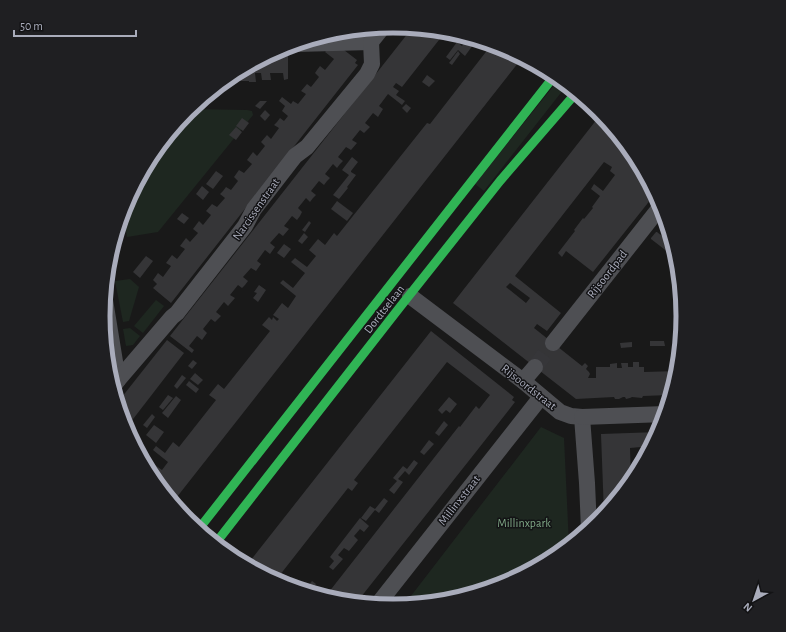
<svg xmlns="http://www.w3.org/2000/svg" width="786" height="632" font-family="'Alegreya Sans',sans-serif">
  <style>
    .green { fill: #1e2720 }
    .building { fill: #353537; fill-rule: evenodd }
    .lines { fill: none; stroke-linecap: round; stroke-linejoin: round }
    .street-tunnel { stroke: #363639; stroke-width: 16; stroke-dasharray: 16 8; stroke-linecap: butt }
    .street { stroke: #4e4f53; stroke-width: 16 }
    .fast { stroke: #30b455; stroke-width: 9 }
    .labels { text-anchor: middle; stroke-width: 3; stroke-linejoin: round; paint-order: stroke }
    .street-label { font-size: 12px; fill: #a9acbb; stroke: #131315 }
    .park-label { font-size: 12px; fill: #7fa786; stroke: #131315 }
    .rim { fill: none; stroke: #a9acbb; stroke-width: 5 }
  </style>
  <rect width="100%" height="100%" fill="#191919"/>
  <g class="green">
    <path d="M 559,79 L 567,85 L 484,191 L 475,184 Z"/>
    <path d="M 190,109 L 247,110 L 252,111 L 253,115 L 158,232 L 127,237 L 123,212 L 125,205 L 146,167 L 147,166 L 147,164 L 152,155 Z"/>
    <path d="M 130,279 L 139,287 L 129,321 L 123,322 L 115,281 Z"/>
    <path d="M 156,300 L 164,306 L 143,333 L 134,326 Z"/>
    <path d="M 130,328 L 140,336 L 133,345 L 126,346 L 123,329 Z"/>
    <path d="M 541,427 L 564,438 L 569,545 L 554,557 L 504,584 L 449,600 L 404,605 Z"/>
  </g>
  <g class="building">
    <path d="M 412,28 L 446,31 L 402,87 L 396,83 L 393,87 L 399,91 L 396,95 L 405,101 L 402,105 L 388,94 L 379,106 L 383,109 L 378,117 L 373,113 L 365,123 L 370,127 L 364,133 L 360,130 L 352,140 L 357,143 L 351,150 L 346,147 L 338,157 L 343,161 L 340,164 L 337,168 L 333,164 L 325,174 L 330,178 L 327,181 L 324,185 L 319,181 L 311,191 L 316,195 L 313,198 L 310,202 L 306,198 L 298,208 L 302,212 L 300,216 L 297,220 L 292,216 L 284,226 L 289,229 L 283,236 L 279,233 L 270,243 L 275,247 L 270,254 L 265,250 L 257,261 L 261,264 L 256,271 L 251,268 L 243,277 L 248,281 L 245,285 L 242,288 L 238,285 L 230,295 L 235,298 L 228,306 L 224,302 L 216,312 L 221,316 L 215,322 L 211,319 L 203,329 L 207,333 L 202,340 L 197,336 L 189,346 L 194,350 L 192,353 L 170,336 Z"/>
    <path d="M 467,39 L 473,45 L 465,56 L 458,50 L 450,60 L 446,57 L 457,42 L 462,46 Z"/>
    <path d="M 492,44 L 504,48 L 522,58 L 173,502 L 152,477 L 149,473 L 155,465 L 162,470 L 168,462 L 153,450 L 156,446 L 165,453 L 173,442 L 179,447 L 216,400 L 209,395 L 218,384 L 224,389 L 270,331 L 262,325 L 269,317 L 272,320 L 273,317 L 277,321 L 279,319 L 273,315 L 282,303 L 288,308 L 296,296 L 280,283 L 283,280 L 293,288 L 305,273 L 291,262 L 295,258 L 307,267 L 316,256 L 309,250 L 318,239 L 325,245 L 334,233 L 337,236 L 427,123 L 430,124 Z"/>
    <path d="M 327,50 L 344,50 L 357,60 L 355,63 L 358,65 L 171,303 L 153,288 L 157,284 L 153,280 L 158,273 L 163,277 L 171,266 L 166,263 L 172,255 L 177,259 L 185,249 L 180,246 L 186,238 L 190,242 L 198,233 L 193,229 L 199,221 L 203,225 L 211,215 L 206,211 L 212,204 L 217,207 L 225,198 L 220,194 L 223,191 L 226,187 L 231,190 L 238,181 L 234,177 L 239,170 L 244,173 L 252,164 L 247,160 L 253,152 L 257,156 L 265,146 L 261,142 L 267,135 L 271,139 L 279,128 L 274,125 L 277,122 L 280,118 L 284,121 L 288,116 L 282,111 L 285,106 L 279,101 L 282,97 L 291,104 L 293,101 L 298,104 L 306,94 L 301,91 L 307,84 L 311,87 L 319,77 L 315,73 L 317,70 L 320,66 L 325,70 L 334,59 L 325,52 Z"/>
    <path d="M 458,51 L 460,54 L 452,65 L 449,63 Z"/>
    <path d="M 275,52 L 288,52 L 288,79 L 284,80 L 283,73 L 270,73 L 271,80 L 262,80 L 261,73 L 255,73 L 256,82 L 249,82 L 249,81 L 239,81 L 239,74 L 233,74 Z"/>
    <path d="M 427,75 L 435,81 L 429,87 L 422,82 Z"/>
    <path d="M 260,101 L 267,101 L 260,109 L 255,106 Z"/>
    <path d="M 406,104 L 411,108 L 407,113 L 402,108 Z"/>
    <path d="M 265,110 L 270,115 L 265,121 L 260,116 Z"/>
    <path d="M 601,114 L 634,155 L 655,194 L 593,272 L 566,251 L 562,257 L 558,253 L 575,231 L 574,230 L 583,218 L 584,219 L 593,208 L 592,207 L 600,196 L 591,189 L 594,184 L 603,191 L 615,175 L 610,171 L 612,167 L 604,162 L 515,276 L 561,313 L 547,331 L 537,324 L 534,328 L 582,366 L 585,363 L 588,366 L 586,369 L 589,372 L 590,374 L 588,378 L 596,378 L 596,367 L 610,367 L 610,364 L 617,363 L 617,368 L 622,368 L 621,363 L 628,363 L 628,367 L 633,367 L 633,362 L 639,362 L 639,367 L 644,367 L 644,372 L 678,371 L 670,395 L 643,396 L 642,398 L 632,397 L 630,398 L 626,399 L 625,397 L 623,397 L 619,399 L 615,399 L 614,397 L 576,399 L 453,303 ZM 510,283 L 530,298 L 526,303 L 506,287 Z"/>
    <path d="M 242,118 L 249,123 L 243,131 L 236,126 Z"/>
    <path d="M 236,127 L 242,132 L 236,140 L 229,135 Z"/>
    <path d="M 352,157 L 358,162 L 351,171 L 351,172 L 356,175 L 347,187 L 348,188 L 339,199 L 333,195 L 349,175 L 342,170 Z"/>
    <path d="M 216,171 L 223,176 L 213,189 L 206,184 Z"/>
    <path d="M 202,186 L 209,192 L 203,200 L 196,194 Z"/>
    <path d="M 337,201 L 353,213 L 347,221 L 331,209 Z"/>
    <path d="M 182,213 L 189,218 L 184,224 L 177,219 Z"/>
    <path d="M 309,221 L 311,223 L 305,232 L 302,230 Z"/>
    <path d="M 656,232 L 657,232 L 673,245 L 676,253 L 673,256 L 651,239 L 651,238 Z"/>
    <path d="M 304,233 L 308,237 L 302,244 L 298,241 Z"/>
    <path d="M 284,244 L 291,249 L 284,258 L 277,253 Z"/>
    <path d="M 146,256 L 153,261 L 140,278 L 133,272 Z"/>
    <path d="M 259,285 L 266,290 L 258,302 L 253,298 L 257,293 L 254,292 Z"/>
    <path d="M 431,331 L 514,397 L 512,400 L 515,402 L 475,453 L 357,602 L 336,600 L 325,597 L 459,426 L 460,427 L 476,406 L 479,409 L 490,395 L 447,362 L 354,480 L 358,483 L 352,491 L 348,488 L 276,580 L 247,565 Z"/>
    <path d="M 167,340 L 184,353 L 130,423 L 122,416 L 118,402 Z"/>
    <path d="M 650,341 L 664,341 L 665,346 L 650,346 Z"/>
    <path d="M 632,342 L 632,347 L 621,348 L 620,343 Z"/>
    <path d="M 193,360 L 197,363 L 192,369 L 188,366 Z"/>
    <path d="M 195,373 L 203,380 L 198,385 L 190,379 Z"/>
    <path d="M 182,375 L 186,378 L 177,389 L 174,386 Z"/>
    <path d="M 189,381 L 199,389 L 196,393 L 186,385 Z"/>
    <path d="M 168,395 L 173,398 L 163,410 L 159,407 Z"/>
    <path d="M 176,396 L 181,400 L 168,418 L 162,413 Z"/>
    <path d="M 449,397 L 457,404 L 450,413 L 446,410 L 442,414 L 438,410 Z"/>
    <path d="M 152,414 L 155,417 L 147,428 L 143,425 Z"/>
    <path d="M 444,421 L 448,425 L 439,436 L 435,433 Z"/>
    <path d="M 154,425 L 164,432 L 156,443 L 146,435 Z"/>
    <path d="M 658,432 L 647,453 L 641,447 L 630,448 L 631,481 L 604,514 L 601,434 Z"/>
    <path d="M 429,440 L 434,444 L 424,455 L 420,452 Z"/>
    <path d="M 414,460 L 418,463 L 409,475 L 405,471 L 398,479 L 403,482 L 394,494 L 389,490 L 397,481 L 393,478 L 403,466 L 407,469 Z"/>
    <path d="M 384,498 L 388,501 L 379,513 L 375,510 L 366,521 L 361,518 L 370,506 L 375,509 Z"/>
    <path d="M 360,518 L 369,526 L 364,532 L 360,529 L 354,536 L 358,540 L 349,551 L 344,548 L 338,555 L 343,559 L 333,570 L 329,567 L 334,561 L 330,557 Z"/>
    <path d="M 312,581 L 316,584 L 310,592 L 304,591 Z"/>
  </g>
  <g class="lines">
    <path class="street-tunnel" d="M 535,367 L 553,343"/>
    <g class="street">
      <path d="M 296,44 L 371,42"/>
      <path d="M 410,296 L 523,381 L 560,412 L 571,416 L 582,417 L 587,483 L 589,529"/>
      <path d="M 105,300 L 118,380"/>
      <path d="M 553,343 L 661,206"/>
      <path d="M 523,381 L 535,367"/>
      <path d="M 113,387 L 118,380 L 172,317 L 177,313 L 245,226 L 254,209 L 295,156 L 307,147 L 367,74 L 372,64 L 371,42 L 383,27"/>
      <path d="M 582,417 L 665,414"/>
      <path d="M 378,604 L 541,397"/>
    </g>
    <g class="fast">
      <path d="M 198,530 L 555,75"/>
      <path d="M 215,544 L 400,307 L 500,181 L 576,93"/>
    </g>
  </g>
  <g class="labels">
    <g class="street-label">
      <text transform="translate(256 209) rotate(-55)" y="4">Narcissenstraat</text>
      <text transform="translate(607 274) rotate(-52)" y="4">Rijsoordpad</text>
      <text transform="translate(384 309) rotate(-52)" y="4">Dordtselaan</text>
      <text transform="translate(529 387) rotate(38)" y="4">Rijsoordstraat</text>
      <text transform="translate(459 500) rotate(-52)" y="4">Millinxstraat</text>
    </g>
    <g class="park-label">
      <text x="524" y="527">Millinxpark</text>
    </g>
  </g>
  <path d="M0 0H786V632H0ZM110 316a283 283 0 1 1 566 0a283 283 0 1 1-566 0Z" fill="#1f1f22" fill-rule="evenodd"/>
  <path class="rim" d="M110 316a283 283 0 1 1 566 0a283 283 0 1 1-566 0Z"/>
  <g transform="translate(754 600) rotate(220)" stroke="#131315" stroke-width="3" paint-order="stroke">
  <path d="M0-3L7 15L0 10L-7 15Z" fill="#a9acbb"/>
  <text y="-6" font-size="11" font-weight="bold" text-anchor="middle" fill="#a9acbb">N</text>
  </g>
  <path d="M14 30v6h122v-6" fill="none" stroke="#a9acbb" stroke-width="2"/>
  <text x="20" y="30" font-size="12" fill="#a9acbb" stroke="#131315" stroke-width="3" paint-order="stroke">50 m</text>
</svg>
